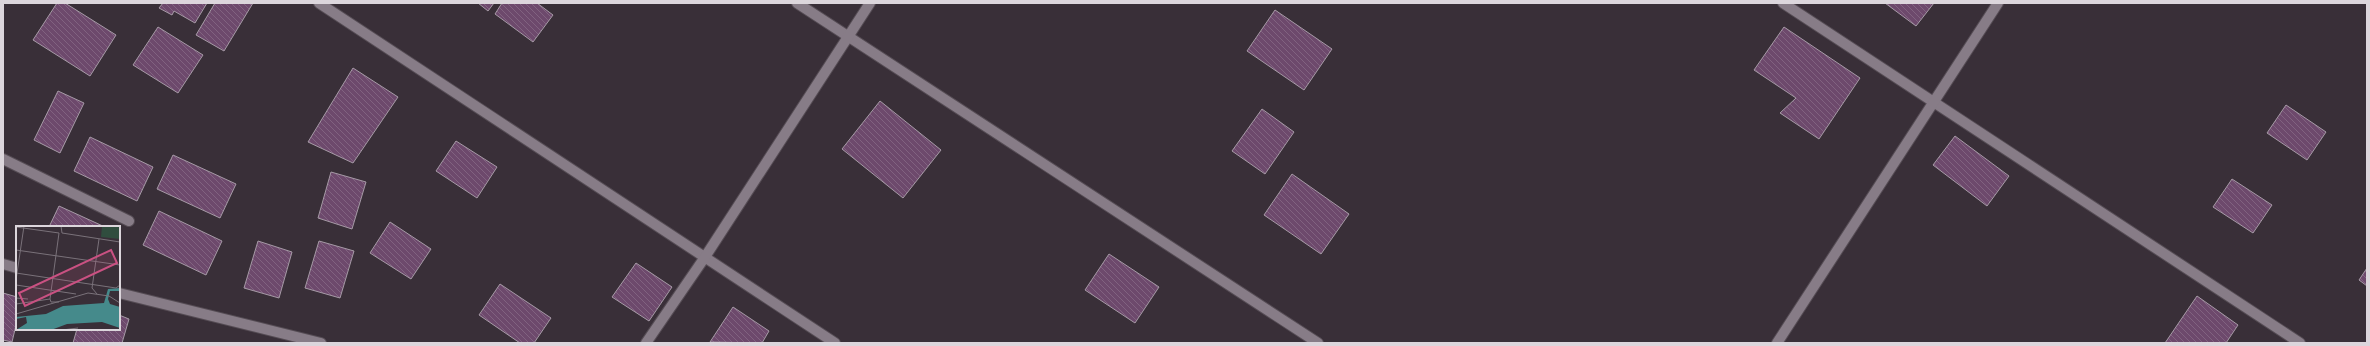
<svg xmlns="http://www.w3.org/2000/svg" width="2370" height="346" font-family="Manrope,sans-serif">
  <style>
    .building { fill: url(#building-back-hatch); stroke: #a69aa6 }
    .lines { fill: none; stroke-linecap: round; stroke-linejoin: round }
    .street-casing { stroke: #554c54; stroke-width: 12 }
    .street { stroke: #877c87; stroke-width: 10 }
    .inset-road { fill: none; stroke: #7a727a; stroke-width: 1 }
    .view { fill: #ca5182; fill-opacity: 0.15; stroke: #ca5182; stroke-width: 2 }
    .inset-edge { fill: none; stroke: #dcd6dc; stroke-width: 2 }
  </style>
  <defs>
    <pattern id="building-back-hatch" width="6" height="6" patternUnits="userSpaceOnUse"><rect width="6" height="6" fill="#6d496c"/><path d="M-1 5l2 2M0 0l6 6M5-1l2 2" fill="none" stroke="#816280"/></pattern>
  </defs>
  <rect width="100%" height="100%" fill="#392f38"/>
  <g class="building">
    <path d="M 57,3 L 65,3 L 116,35 L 90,76 L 33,40 Z"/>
    <path d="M 163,3 L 207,3 L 195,23 L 174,11 L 172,15 L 159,8 Z"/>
    <path d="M 215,3 L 253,3 L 224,51 L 196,35 Z"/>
    <path d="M 478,3 L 494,3 L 488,11 Z"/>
    <path d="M 502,3 L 537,3 L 553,15 L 533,42 L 495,14 Z"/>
    <path d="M 1885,3 L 1934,3 L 1916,26 Z"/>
    <path d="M 1275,10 L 1332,49 L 1304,90 L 1247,51 Z"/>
    <path d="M 158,27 L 203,55 L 178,93 L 133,65 Z"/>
    <path d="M 1784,27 L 1860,78 L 1819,139 L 1780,113 L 1796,98 L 1754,70 Z"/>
    <path d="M 353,68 L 398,97 L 353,163 L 308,142 Z"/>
    <path d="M 58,91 L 84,103 L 60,153 L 34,140 Z"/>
    <path d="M 880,101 L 941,150 L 903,198 L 842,149 Z"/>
    <path d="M 2286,105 L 2326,132 L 2307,160 L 2267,133 Z"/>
    <path d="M 1262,109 L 1294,132 L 1265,174 L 1232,151 Z"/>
    <path d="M 1955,136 L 2009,176 L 1987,206 L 1933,165 Z"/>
    <path d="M 90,137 L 153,167 L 137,201 L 74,171 Z"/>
    <path d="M 456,141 L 497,167 L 477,198 L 436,171 Z"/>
    <path d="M 173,155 L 236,184 L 220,218 L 157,189 Z"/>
    <path d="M 331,172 L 366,182 L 352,229 L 318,218 Z"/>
    <path d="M 1292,174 L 1349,214 L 1321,254 L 1264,215 Z"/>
    <path d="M 2232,179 L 2272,205 L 2253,233 L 2213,207 Z"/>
    <path d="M 59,206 L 105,227 L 49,227 Z"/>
    <path d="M 159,211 L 222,241 L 206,275 L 143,245 Z"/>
    <path d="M 390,222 L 431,249 L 411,279 L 370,253 Z"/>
    <path d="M 258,241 L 292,252 L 279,298 L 244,288 Z"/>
    <path d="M 319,241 L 354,251 L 340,298 L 305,288 Z"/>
    <path d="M 1109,254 L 1159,287 L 1135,323 L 1085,290 Z"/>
    <path d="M 636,263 L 672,287 L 649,321 L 612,297 Z"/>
    <path d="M 2367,268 L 2367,286 L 2359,280 Z"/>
    <path d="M 500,284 L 551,318 L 534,343 L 520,343 L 479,315 Z"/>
    <path d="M 3,293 L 17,297 L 17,321 L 12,342 L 3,340 Z"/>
    <path d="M 2197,296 L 2238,325 L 2226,343 L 2165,343 Z"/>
    <path d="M 733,307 L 769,331 L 762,343 L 710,342 Z"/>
    <path d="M 119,315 L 129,319 L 122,343 L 73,343 L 77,329 L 119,329 Z"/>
  </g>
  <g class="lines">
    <g class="street-casing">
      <g id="street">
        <path d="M 319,3 L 835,343"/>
        <path d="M 797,3 L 1318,343"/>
        <path d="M 1783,3 L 2300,343"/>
        <path d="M 3,159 L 129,221"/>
        <path d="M 3,264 L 17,268"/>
        <path d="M 119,293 L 321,343"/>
        <path d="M 646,343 L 705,257 L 870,3"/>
        <path d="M 1777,343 L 1998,3"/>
      </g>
    </g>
    <use href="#street" class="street"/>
  </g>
  <g transform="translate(16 226)">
    <rect width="104" height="104" fill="#392f38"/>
    <path d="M 86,0 L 104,0 L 104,13 L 85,11 Z" fill="#304d3e"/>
    <path d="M 104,62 L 104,65 L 94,65 L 92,73 L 94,78 L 104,81 L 104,102 L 86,96 L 51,98 L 35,104 L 0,104 L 11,97 L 10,91 L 0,93 L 0,91 L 30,88 L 47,80 L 88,77 L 92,63 Z" fill="#458a8b"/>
    <path class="inset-road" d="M 45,0 L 46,7 L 104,16M 0,1 L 43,7M 0,24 L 104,39M 0,47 L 100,62 L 104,59M 0,54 L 8,0M 0,59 L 60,68M 81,68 L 76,62 L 83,13M 0,72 L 12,73M 34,73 L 43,7M 0,78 L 34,73 L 35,76 L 43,76M 0,88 L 72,67 L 93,70 L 104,77M 46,104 L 62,102"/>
    <path class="view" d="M 95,24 L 101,37 L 9,80 L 3,67 Z"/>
    <rect width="104" height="104" class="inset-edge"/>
  </g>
  <rect width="2370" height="346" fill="none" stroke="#dcd6dc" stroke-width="8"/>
</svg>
